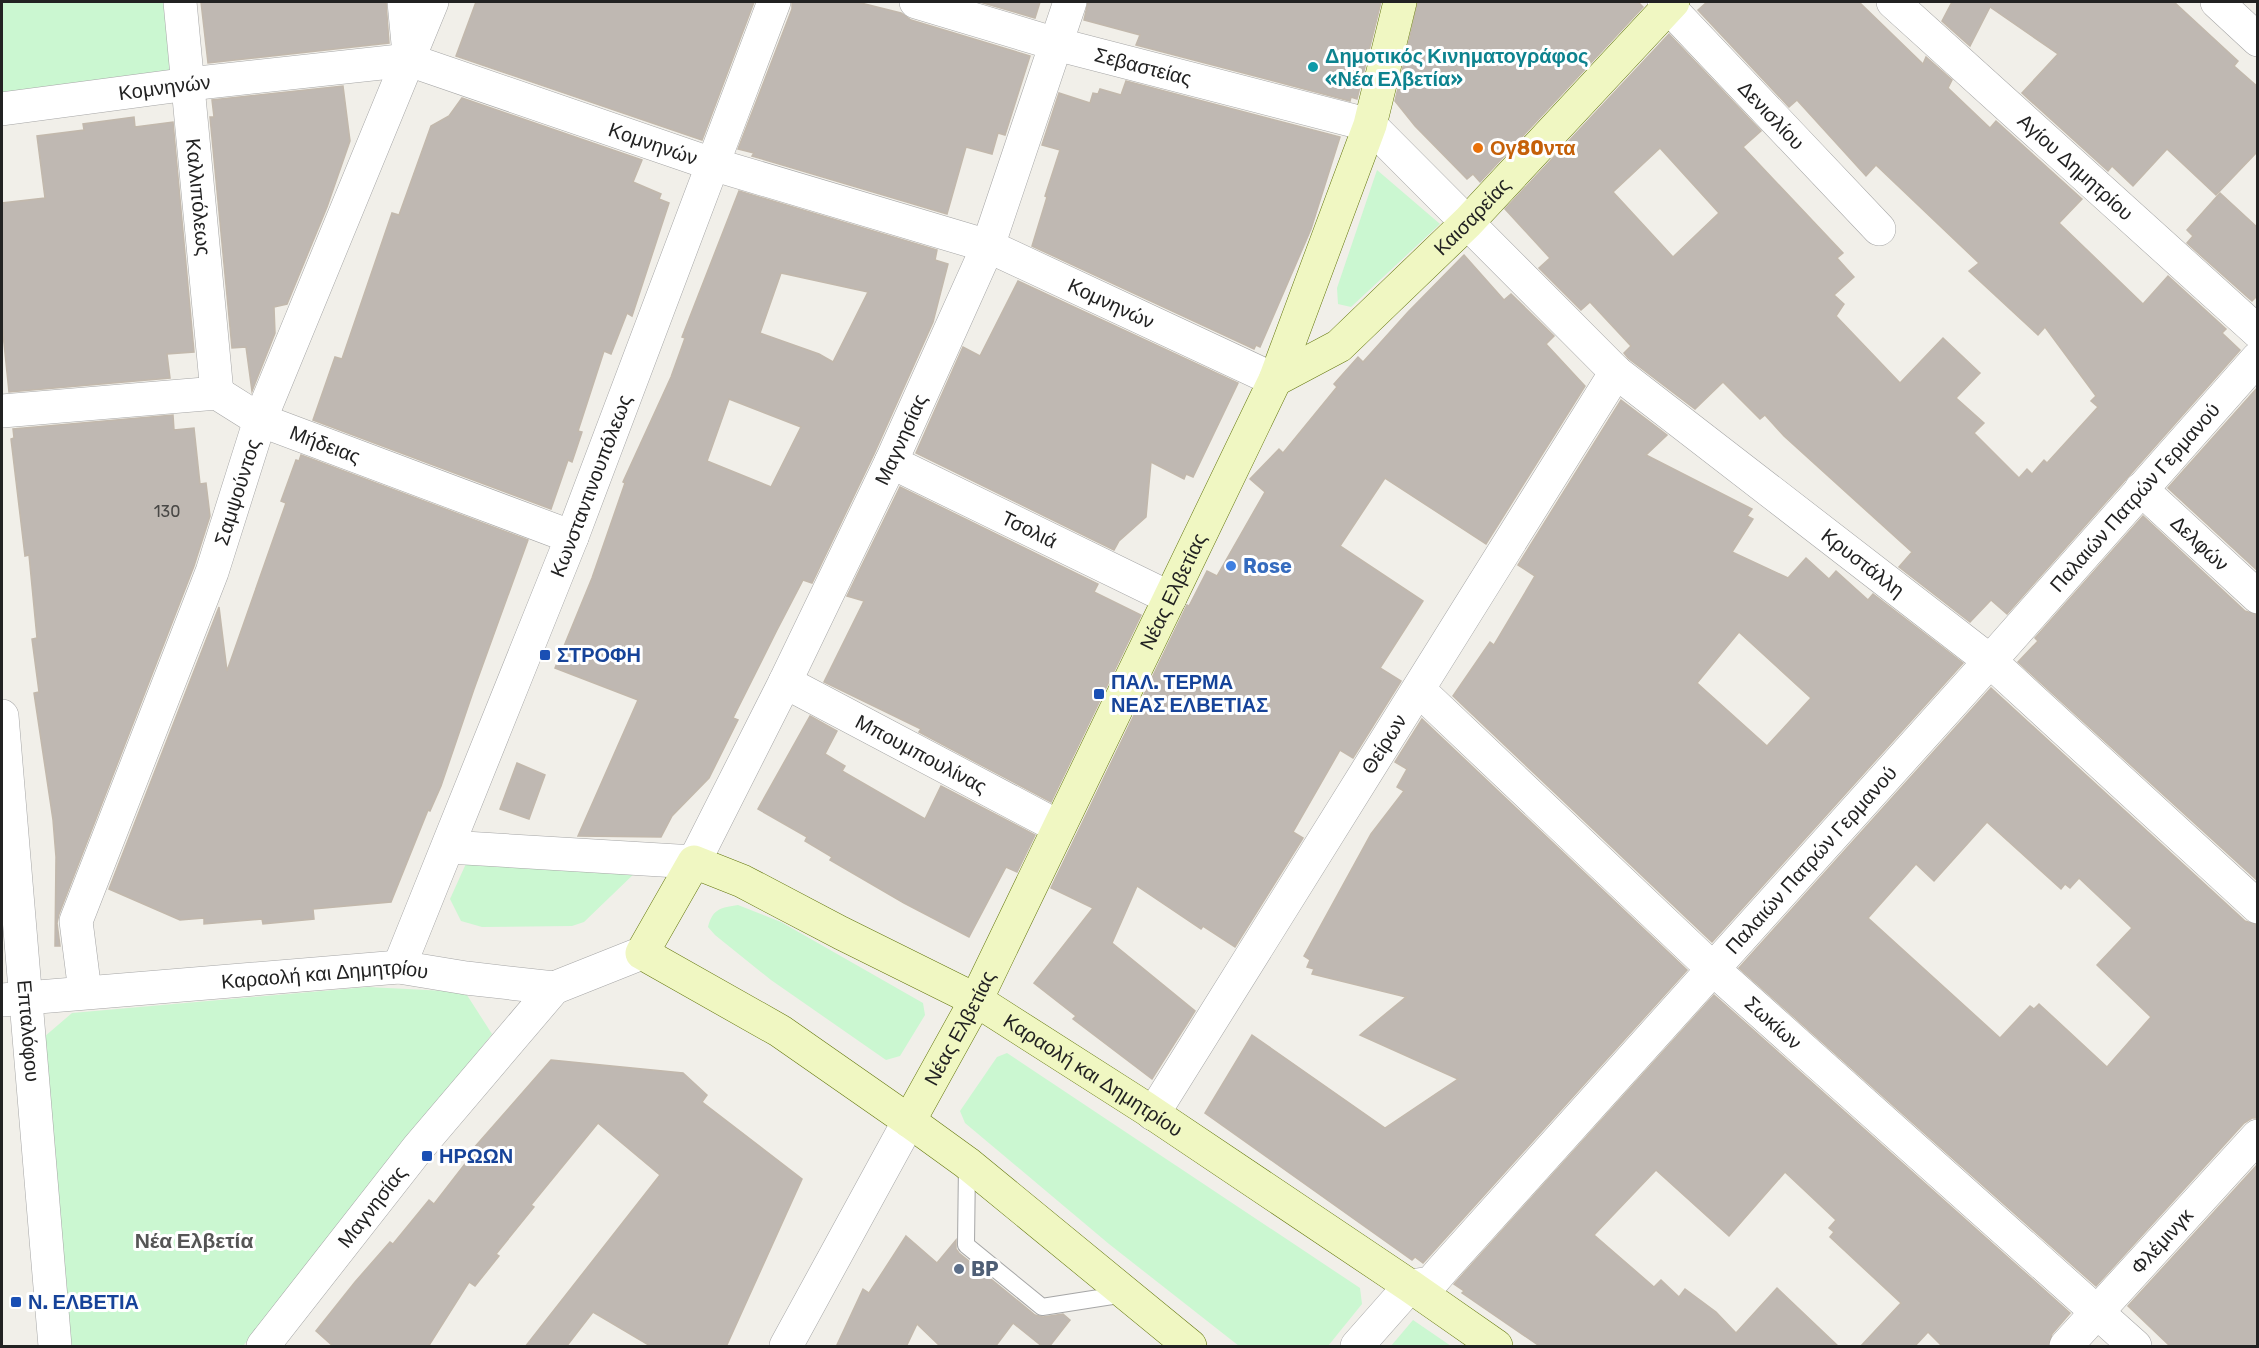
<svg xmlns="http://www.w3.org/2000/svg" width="2259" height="1348" font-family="Rubik,sans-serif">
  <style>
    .park { fill: #cbf7d1 }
    .building { fill: #bfb8b2; stroke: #c2b8ac; stroke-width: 1.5; fill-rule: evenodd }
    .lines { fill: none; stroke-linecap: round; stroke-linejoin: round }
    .lane-casing { stroke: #a6a6a6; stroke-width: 18 }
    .street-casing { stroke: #a6a6a6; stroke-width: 34 }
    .secondary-casing { stroke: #63760c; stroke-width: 34 }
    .lane { stroke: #fff; stroke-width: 16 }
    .street { stroke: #fff; stroke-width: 33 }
    .secondary { stroke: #f0f7c2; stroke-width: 33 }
    .culture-dot { fill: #0f9aa8; stroke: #fff; stroke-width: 2 }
    .food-dot { fill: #e8710a; stroke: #fff; stroke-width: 2 }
    .shop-dot { fill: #3f7fe0; stroke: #fff; stroke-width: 2 }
    .transit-dot { fill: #1a4fb4; stroke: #fff; stroke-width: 2 }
    .service-dot { fill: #5c6f8a; stroke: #fff; stroke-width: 2 }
    .labels { text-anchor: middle; stroke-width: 6; stroke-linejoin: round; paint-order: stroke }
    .number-label { font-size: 16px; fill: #494846 }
    .culture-label { font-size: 20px; font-weight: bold; fill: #0d838f; stroke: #fff; text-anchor: start }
    .street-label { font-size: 20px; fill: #222; stroke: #fff }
    .food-label { font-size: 20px; font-weight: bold; fill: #c56008; stroke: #fff; text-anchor: start }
    .shop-label { font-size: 20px; font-weight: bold; fill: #366cbe; stroke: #fff; text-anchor: start }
    .transit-label { font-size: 20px; font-weight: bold; fill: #164399; stroke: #fff; text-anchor: start }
    .service-label { font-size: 20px; font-weight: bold; fill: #4e5e75; stroke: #fff; text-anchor: start }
    .neighbourhood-label { font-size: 21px; font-weight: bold; fill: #555; stroke: #fff }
  </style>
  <rect width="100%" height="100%" fill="#f1efe9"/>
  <g class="park">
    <path d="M 2,2 L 180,2 L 189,84 L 2,109 Z"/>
    <path d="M 1377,170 L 1440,224 L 1351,307 L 1338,304 L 1337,288 Z"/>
    <path d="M 469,857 L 638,870 L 584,922 L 572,926 L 482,927 L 461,921 L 450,899 Z"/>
    <path d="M 738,905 L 781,922 L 923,1003 L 925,1015 L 900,1056 L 886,1060 L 771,980 L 715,935 L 708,927 C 713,908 721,908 738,905 Z"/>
    <path d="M 368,987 L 465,992 L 492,1034 L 243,1346 L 67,1346 L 44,1037 L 72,1013 Z"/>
    <path d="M 1007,1053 L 1360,1288 L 1362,1304 L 1328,1346 L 1239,1346 L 1109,1244 L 965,1123 L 960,1111 L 997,1057 Z"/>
    <path d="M 1413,1320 L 1451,1346 L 1391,1346 Z"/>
  </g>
  <g class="building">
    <path d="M 201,2 L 386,2 L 389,43 L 208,63 Z"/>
    <path d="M 476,2 L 754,2 L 702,140 L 456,56 Z"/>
    <path d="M 792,2 L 857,2 L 901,13 L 911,20 L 1030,56 L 1005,135 L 998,133 L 992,154 L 966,147 L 947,214 L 752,156 L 754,153 L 738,149 L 792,9 Z"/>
    <path d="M 980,2 L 1040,2 L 1035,18 Z"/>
    <path d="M 1088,2 L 1381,2 L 1357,99 L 1351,97 L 1350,101 L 1136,45 L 1140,35 L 1084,20 Z"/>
    <path d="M 1418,2 L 1638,2 L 1643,7 L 1480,182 L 1473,174 L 1467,179 L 1415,126 L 1395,101 Z"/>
    <path d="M 1707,2 L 1859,2 L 1923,64 L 1926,57 L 1952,80 L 1948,88 L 1990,128 L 1996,121 L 2082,199 L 2059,223 L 2143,304 L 2168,276 L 2226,329 L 2222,333 L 2240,350 L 2007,614 L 1991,600 L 1970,622 L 1899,567 L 1912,552 L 1784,436 L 1765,415 L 1760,419 L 1723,382 L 1695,409 L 1628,358 L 1624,353 L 1631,346 L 1590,302 L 1581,310 L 1539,268 L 1550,258 L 1505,209 L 1669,34 L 1761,131 L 1743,147 L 1843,253 L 1837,258 L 1854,277 L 1834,295 L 1844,304 L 1836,316 L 1900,383 L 1943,338 L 1980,373 L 1956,398 L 1984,423 L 1974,433 L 2019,478 L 2027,469 L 2032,474 L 2044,460 L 2047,463 L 2098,407 L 2091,401 L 2096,396 L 2045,327 L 2038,335 L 1969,271 L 1979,263 L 1876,165 L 1866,176 L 1797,100 L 1789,107 L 1698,10 ZM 1660,148 L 1719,213 L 1673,257 L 1613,192 Z"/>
    <path d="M 1952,2 L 2174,2 L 2238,61 L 2234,66 L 2258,87 L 2258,151 L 2216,195 L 2167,149 L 2133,186 L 2112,166 L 2108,171 L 2022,93 L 2058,54 L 1990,7 L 1970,46 L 1942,21 Z"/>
    <path d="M 1126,81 L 1340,137 L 1311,229 L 1260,347 L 1256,345 L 1254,349 L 1032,246 L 1047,197 L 1045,196 L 1060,150 L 1042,145 L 1059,93 L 1090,103 L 1093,93 L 1098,94 L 1100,89 L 1121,95 Z"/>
    <path d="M 343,86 L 350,141 L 327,207 L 287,304 L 274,307 L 275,333 L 252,391 L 246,347 L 232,348 L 210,117 L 214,117 L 212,100 Z"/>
    <path d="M 462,98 L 642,160 L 633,182 L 661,194 L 659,199 L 669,203 L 632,316 L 627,313 L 611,354 L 604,351 L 578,431 L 582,432 L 572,462 L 568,460 L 551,509 L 313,420 L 335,357 L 342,359 L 392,213 L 399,215 L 431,126 L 449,116 Z"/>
    <path d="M 134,117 L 135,127 L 173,122 L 194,352 L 167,354 L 170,378 L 9,392 L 2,324 L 2,203 L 45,198 L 37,136 L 84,130 L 83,124 Z"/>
    <path d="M 739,191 L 937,250 L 935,260 L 948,264 L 933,322 L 874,454 L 812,583 L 803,580 L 777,630 L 733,718 L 738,720 L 709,778 L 672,816 L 661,837 L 578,836 L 638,700 L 555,668 L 592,578 L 625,483 L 623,482 L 671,377 L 685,338 L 682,337 ZM 781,273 L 868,292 L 833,362 L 819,354 L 760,333 ZM 729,399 L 801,427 L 771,487 L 707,461 Z"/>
    <path d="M 2220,193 L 2258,228 L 2258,295 L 2252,301 L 2187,243 L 2193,236 L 2187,230 Z"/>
    <path d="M 1464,255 L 1504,300 L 1511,294 L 1554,336 L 1546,344 L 1585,386 L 1486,544 L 1385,478 L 1340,546 L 1423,601 L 1380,668 L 1401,681 L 1353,758 L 1340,750 L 1293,832 L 1303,838 L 1235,947 L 1203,926 L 1201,929 L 1137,886 L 1112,943 L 1195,1011 L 1152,1079 L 1073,1019 L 1076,1016 L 1034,983 L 1093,908 L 1051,888 L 1187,605 L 1189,606 L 1207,571 L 1217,576 L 1265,492 L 1250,479 L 1279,449 L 1283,453 L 1337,387 L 1334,384 L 1358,357 L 1363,362 L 1408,312 Z"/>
    <path d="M 1018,281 L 1238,383 L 1193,477 L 1186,474 L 1184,479 L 1151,462 L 1146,517 L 1119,541 L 1114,550 L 916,453 L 963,347 L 980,356 Z"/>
    <path d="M 2258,387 L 2258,571 L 2168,488 Z"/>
    <path d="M 1621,400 L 1667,435 L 1646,455 L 1752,509 L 1747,516 L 1753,519 L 1732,552 L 1788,578 L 1806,558 L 1829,579 L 1836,571 L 1868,600 L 1873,594 L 1963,663 L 1712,942 L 1453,696 L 1490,642 L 1494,645 L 1535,576 L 1518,565 ZM 1739,632 L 1811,698 L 1767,746 L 1697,683 Z"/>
    <path d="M 173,415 L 174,430 L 194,428 L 200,484 L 206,483 L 210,516 L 194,566 L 59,914 L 57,923 L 60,946 L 55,946 L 56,857 L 53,820 L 34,693 L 39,692 L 32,639 L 37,638 L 29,555 L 25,556 L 11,439 L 14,438 L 13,429 Z"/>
    <path d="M 301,455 L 528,540 L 474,689 L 441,786 L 430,811 L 428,810 L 391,902 L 313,909 L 314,919 L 263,924 L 262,919 L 204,924 L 204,918 L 180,920 L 109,889 L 219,607 L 227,671 L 286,503 L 281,501 L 296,460 L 299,461 Z"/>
    <path d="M 900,487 L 1098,584 L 1094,592 L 1141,615 L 1051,802 L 919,732 L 921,729 L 824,682 L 864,601 L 847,596 Z"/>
    <path d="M 2143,516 L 2245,611 L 2258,615 L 2258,881 L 2018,662 L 2038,641 L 2035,638 Z"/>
    <path d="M 1991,688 L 2245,921 L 2258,925 L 2258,1118 L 2252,1118 L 2244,1123 L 2096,1286 L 1739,968 ZM 1987,822 L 2061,889 L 2065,884 L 2070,888 L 2079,878 L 2132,928 L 2097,965 L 2151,1017 L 2107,1067 L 2039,1004 L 2034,1009 L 2030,1006 L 2000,1038 L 1868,918 L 1916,864 L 1934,881 Z"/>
    <path d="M 810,716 L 837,731 L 825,754 L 845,766 L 842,771 L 925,819 L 941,786 L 1035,835 L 1017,872 L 1006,867 L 969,937 L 904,903 L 830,860 L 832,857 L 805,841 L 807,837 L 758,809 Z"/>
    <path d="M 1422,719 L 1687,970 L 1423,1263 L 1415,1257 L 1412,1260 L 1205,1113 L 1252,1035 L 1385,1128 L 1458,1079 L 1360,1035 L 1406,997 L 1312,974 L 1314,969 L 1307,967 L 1310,960 L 1304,956 L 1371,834 L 1404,791 L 1397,787 L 1407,769 L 1395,762 Z"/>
    <path d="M 517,763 L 545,775 L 529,819 L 500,809 Z"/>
    <path d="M 1714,995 L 2070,1313 L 2052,1334 L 2048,1347 L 1943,1347 L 1928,1332 L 1914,1347 L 1860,1347 L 1901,1303 L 1830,1237 L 1834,1232 L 1829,1228 L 1836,1220 L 1785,1172 L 1729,1236 L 1656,1170 L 1594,1235 L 1654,1287 L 1661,1280 L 1679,1297 L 1685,1289 L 1716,1312 L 1736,1333 L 1777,1288 L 1839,1347 L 1541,1347 L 1462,1293 L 1464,1291 L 1454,1284 Z"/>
    <path d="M 551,1060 L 683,1073 L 707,1095 L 702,1102 L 802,1179 L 726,1347 L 652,1347 L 593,1312 L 566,1347 L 525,1347 L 660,1175 L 598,1123 L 531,1205 L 534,1207 L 496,1254 L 499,1256 L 475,1286 L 469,1282 L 428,1347 L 334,1347 L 316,1331 L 355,1282 L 390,1242 L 393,1244 L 429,1200 L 434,1204 L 475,1151 L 473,1149 Z"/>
    <path d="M 2258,1164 L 2258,1347 L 2171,1347 L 2128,1306 Z"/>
    <path d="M 906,1236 L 937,1263 L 956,1240 L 956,1249 L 959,1253 L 1035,1315 L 1043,1317 L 1063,1314 L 1070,1320 L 1049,1347 L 1043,1347 L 1013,1323 L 995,1347 L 941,1347 L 917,1324 L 906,1347 L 836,1347 L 863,1289 L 869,1293 Z"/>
  </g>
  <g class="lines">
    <g class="lane-casing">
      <path id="lane" d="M 967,1163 L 966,1245 L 1042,1307 L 1125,1294"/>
    </g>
    <g class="street-casing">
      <g id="street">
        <path id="s1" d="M 180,2 L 217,393"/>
        <path d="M 404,2 L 409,54"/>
        <path id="s2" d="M 916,2 L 1056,44 L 1370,125 L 1616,372 L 1990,661 L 2258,907"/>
        <path id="s3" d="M 1664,2 L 1879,229"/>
        <path id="s4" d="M 1893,2 L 2258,332"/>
        <path d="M 2217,2 L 2258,40"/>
        <path id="s5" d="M 2,109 L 189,84 L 409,60 L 712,164 L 988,246 L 1275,380"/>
        <path id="s6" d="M 2,411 L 217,393 L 260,420 L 572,537"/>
        <path id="s7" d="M 891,462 L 1170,598"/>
        <path id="s8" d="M 2141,489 L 2258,597"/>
        <path id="s9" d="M 785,682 L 1059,827"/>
        <path id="s10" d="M 1419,690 L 1713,969 L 2135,1346"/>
        <path id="s11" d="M 2,716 L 55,1346"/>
        <path id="s12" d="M 448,847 L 694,862 L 785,682 L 891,462 L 988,246 L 1070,2"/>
        <path id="s13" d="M 399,967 L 572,537 L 774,2"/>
        <path id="s14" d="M 85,992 L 76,921 L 212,572 L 260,420 L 432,2"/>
        <path id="s15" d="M 2,1000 L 399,967 L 466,978 L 554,988 L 642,953"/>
        <path id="s16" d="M 1153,1114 L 1616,372"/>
        <path id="s17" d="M 263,1346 L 418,1148 L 554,988"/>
        <path d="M 786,1346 L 909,1121"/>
        <path id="s18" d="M 1357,1346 L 1410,1286 L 1431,1283 L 1443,1269 L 1990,661 L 2258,358"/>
        <path id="s19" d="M 2066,1346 L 2258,1136"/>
      </g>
    </g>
    <g class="secondary-casing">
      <g id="secondary">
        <path id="s20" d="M 1275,380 L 1339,346 L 1468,222 L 1673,2"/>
        <path id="s21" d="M 909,1121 L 976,1000 L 1275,380 L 1370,125 L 1400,2"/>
        <path id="s22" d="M 1190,1346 L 967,1163 L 909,1121 L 780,1031 L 642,953 L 694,862 L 742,881 L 841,933 L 976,1000 L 1145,1108 L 1410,1286 L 1496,1346"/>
      </g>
    </g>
    <use href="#lane" class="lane"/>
    <use href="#street" class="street"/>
    <use href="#secondary" class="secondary"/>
  </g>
  <circle class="culture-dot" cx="1313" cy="67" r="6"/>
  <circle class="food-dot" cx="1478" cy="148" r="6"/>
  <circle class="shop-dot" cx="1231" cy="566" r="6"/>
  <g class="transit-dot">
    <rect x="539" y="649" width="12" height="12" rx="3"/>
    <rect x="1093" y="688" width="12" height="12" rx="3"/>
    <rect x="421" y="1150" width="12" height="12" rx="3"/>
    <rect x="10" y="1296" width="12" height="12" rx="3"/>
  </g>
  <circle class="service-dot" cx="959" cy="1269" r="6"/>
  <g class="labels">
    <g class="number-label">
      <text x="167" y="517">130</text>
    </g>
    <g class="culture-label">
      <text x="1325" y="63">Δημοτικός Κινηματογράφος<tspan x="1325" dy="23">«Νέα Ελβετία»</tspan></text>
    </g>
    <g class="street-label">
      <text dy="7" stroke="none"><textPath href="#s2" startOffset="236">Σεβαστείας</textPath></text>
      <text dy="7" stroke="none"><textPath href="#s5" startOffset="164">Κομνηνών</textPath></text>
      <text dy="7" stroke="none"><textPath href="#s3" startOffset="156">Δενισλίου</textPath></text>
      <text dy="7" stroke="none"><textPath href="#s5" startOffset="668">Κομνηνών</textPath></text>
      <text dy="7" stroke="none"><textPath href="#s4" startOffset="246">Αγίου Δημητρίου</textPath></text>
      <text dy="7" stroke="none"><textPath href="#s1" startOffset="196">Καλλιπόλεως</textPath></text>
      <text dy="7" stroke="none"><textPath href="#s20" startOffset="258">Καισαρείας</textPath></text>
      <text dy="7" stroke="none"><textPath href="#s5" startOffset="1154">Κομνηνών</textPath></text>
      <text dy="7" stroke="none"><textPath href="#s12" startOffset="717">Μαγνησίας</textPath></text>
      <text dy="7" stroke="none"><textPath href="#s6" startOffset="336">Μήδειας</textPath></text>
      <text dy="7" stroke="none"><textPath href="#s13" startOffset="518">Κωνσταντινουπόλεως</textPath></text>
      <text dy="7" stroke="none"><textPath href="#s14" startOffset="530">Σαμψούντος</textPath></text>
      <text dy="7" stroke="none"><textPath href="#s18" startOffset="1156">Παλαιών Πατρών Γερμανού</textPath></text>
      <text dy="7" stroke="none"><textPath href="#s7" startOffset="154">Τσολιά</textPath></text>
      <text dy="7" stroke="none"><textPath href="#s8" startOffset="80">Δελφών</textPath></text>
      <text dy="7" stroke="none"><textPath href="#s2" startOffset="1131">Κρυστάλλη</textPath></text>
      <text dy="7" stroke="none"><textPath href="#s21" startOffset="592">Νέας Ελβετίας</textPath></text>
      <text dy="7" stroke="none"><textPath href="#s16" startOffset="436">Θείρων</textPath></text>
      <text dy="7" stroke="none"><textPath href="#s9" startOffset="154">Μπουμπουλίνας</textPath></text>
      <text dy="7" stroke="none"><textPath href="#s18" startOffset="670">Παλαιών Πατρών Γερμανού</textPath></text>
      <text dy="7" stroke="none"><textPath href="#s15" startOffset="324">Καραολή και Δημητρίου</textPath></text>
      <text dy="7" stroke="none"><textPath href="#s10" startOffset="486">Σωκίων</textPath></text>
      <text dy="7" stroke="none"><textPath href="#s21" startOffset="106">Νέας Ελβετίας</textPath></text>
      <text dy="7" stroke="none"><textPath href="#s11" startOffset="316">Επταλόφου</textPath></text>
      <text dy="7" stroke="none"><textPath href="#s22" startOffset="1234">Καραολή και Δημητρίου</textPath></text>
      <text dy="7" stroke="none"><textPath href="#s17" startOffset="177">Μαγνησίας</textPath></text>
      <text dy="7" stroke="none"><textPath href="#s19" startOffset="142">Φλέμινγκ</textPath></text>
    </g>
    <g class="food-label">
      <text x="1490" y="155">Ογ80ντα</text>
    </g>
    <g class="shop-label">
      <text x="1243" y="573">Rose</text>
    </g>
    <g class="transit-label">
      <text x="557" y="662">ΣΤΡΟΦΗ</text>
      <text x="1111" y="689">ΠΑΛ. ΤΕΡΜΑ<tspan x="1111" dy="23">ΝΕΑΣ ΕΛΒΕΤΙΑΣ</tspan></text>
      <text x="439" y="1163">ΗΡΩΩΝ</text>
      <text x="28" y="1309">Ν. ΕΛΒΕΤΙΑ</text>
    </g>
    <g class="service-label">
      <text x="971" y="1276">BP</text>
    </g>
    <g class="neighbourhood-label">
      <text x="194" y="1248">Νέα Ελβετία</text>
    </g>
  </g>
  <rect width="2259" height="1348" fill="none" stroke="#222222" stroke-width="6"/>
</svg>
